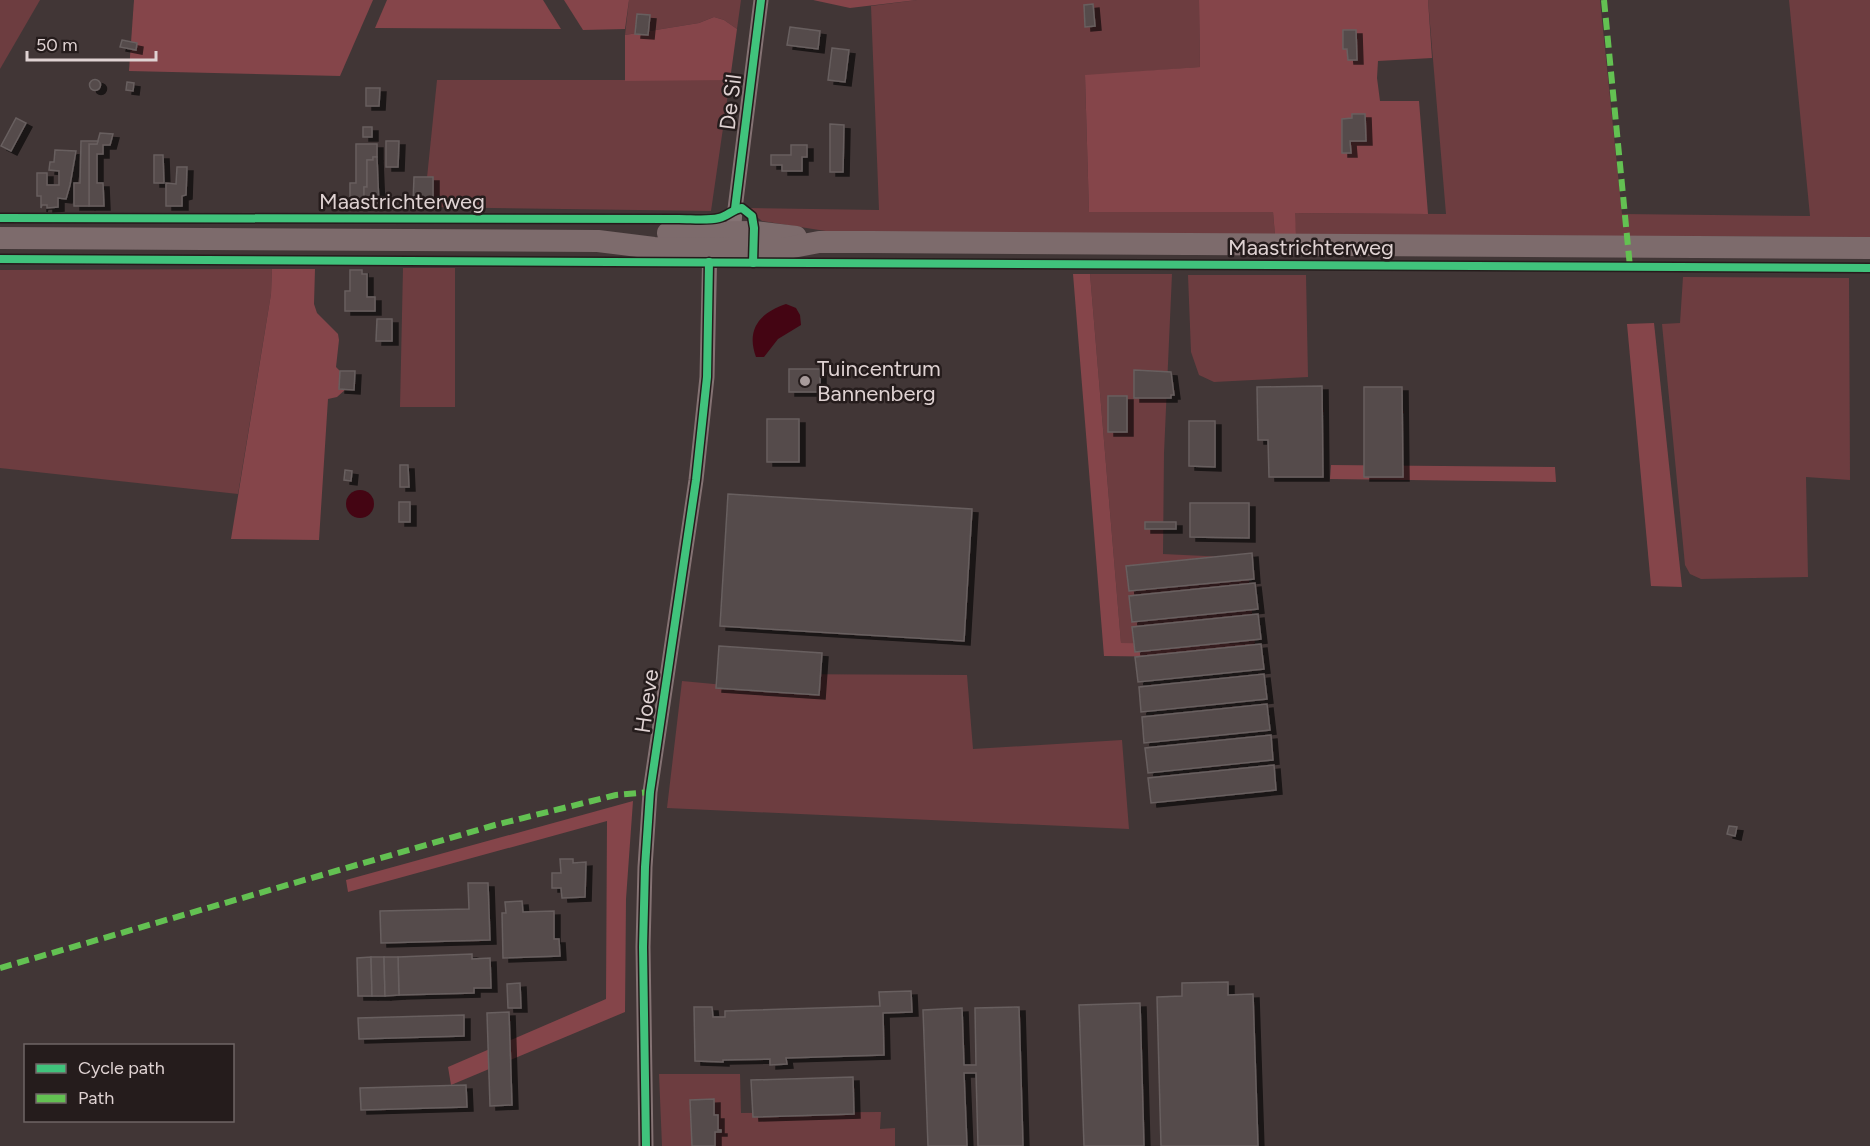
<svg xmlns="http://www.w3.org/2000/svg" width="1870" height="1146" font-family="Figtree,sans-serif">
  <style>
    .green { fill: #6d3d40 }
    .forest { fill: #85454a }
    .water { fill: #440513 }
    .building { fill: #544b4b; stroke: #685f5f; stroke-width: 1.5; filter: url(#shadow) }
    .lines { fill: none; stroke-linecap: round; stroke-linejoin: round }
    .minor { stroke: #847273; stroke-width: 15 }
    .secondary { stroke: #7d6b6c; stroke-width: 22 }
    .quiet { stroke: #63c152; stroke-width: 6; stroke-dasharray: 12 6; stroke-linecap: butt }
    .cycleway-casing { stroke: #251c1c; stroke-width: 11 }
    .cycleway { stroke: #40c37c; stroke-width: 8 }
    .poi-dot { fill: #a89b9b; stroke: #251c1c; stroke-width: 2 }
    .labels { text-anchor: middle; stroke-width: 5; stroke-linejoin: round; paint-order: stroke }
    .street-label { font-size: 22px; fill: #dfd2d2; stroke: #251c1c }
    .poi-label { font-size: 22px; fill: #dfd2d2; stroke: #251c1c; text-anchor: start }
  </style>
  <defs>
    <filter id="shadow"><feDropShadow dx="6" dy="4" stdDeviation="0" flood-color="#0009"/></filter>
  </defs>
  <rect width="100%" height="100%" fill="#413636"/>
  <g class="green">
    <path d="M 0,0 L 40,0 L 0,69 Z"/>
    <path d="M 629,0 L 741,0 L 737,29 L 724,20 L 714,17 L 699,23 L 625,35 Z"/>
    <path d="M 917,0 L 1199,0 L 1200,67 L 1085,76 L 1089,211 L 1273,212 L 1275,235 L 832,232 L 762,221 L 746,208 L 879,210 L 871,6 Z"/>
    <path d="M 1428,0 L 1600,0 L 1622,214 L 1810,216 L 1789,0 L 1870,0 L 1870,237 L 1296,235 L 1294,213 L 1446,214 Z"/>
    <path d="M 437,80 L 730,80 L 711,211 L 424,207 Z"/>
    <path d="M 403,268 L 455,268 L 455,407 L 400,407 Z"/>
    <path d="M 272,269 L 271,294 L 238,494 L 0,468 L 0,270 Z"/>
    <path d="M 1090,274 L 1172,274 L 1164,453 L 1163,554 L 1247,558 L 1255,644 L 1121,643 Z"/>
    <path d="M 1188,275 L 1306,275 L 1308,377 L 1214,382 L 1199,375 L 1191,352 Z"/>
    <path d="M 1683,277 L 1849,278 L 1850,480 L 1806,477 L 1808,577 L 1701,579 L 1690,574 L 1685,565 L 1662,324 L 1680,323 Z"/>
    <path d="M 769,674 L 967,675 L 973,749 L 1122,740 L 1129,829 L 667,808 L 682,681 L 767,689 Z"/>
    <path d="M 659,1074 L 740,1074 L 741,1113 L 881,1112 L 880,1129 L 895,1128 L 895,1146 L 662,1146 Z"/>
  </g>
  <g class="forest">
    <path d="M 134,0 L 373,0 L 340,76 L 129,71 Z"/>
    <path d="M 387,0 L 543,0 L 561,29 L 375,28 Z"/>
    <path d="M 564,0 L 629,0 L 625,29 L 583,30 Z"/>
    <path d="M 813,0 L 917,0 L 850,8 Z"/>
    <path d="M 1199,0 L 1428,0 L 1432,58 L 1378,61 L 1377,78 L 1380,101 L 1419,101 L 1428,214 L 1295,213 L 1296,235 L 1275,235 L 1273,212 L 1089,212 L 1085,75 L 1200,67 Z"/>
    <path d="M 714,17 L 724,20 L 737,29 L 730,80 L 625,81 L 625,35 L 699,23 Z"/>
    <path d="M 272,269 L 315,269 L 314,304 L 317,313 L 338,334 L 339,340 L 336,367 L 345,376 L 346,389 L 337,397 L 328,399 L 319,540 L 231,539 L 271,294 Z"/>
    <path d="M 1073,274 L 1090,274 L 1121,643 L 1255,644 L 1256,658 L 1104,656 Z"/>
    <path d="M 1654,323 L 1682,587 L 1651,586 L 1627,324 Z"/>
    <path d="M 1331,465 L 1555,467 L 1556,482 L 1330,479 Z"/>
    <path d="M 633,801 L 626,899 L 625,1012 L 451,1085 L 448,1067 L 606,999 L 607,821 L 348,892 L 346,880 Z"/>
  </g>
  <g class="water">
    <path d="M 786,304 L 796,308 L 800,315 L 801,325 L 778,339 L 764,357 L 756,357 C 746,330 759,313 786,304 Z"/>
    <circle cx="360" cy="504" r="14"/>
  </g>
  <g class="building">
    <path d="M 1093,4 L 1095,26 L 1085,27 L 1084,5 Z"/>
    <path d="M 637,14 L 650,15 L 648,35 L 635,34 Z"/>
    <path d="M 790,27 L 820,31 L 818,49 L 787,45 Z"/>
    <path d="M 1343,30 L 1356,30 L 1357,60 L 1348,60 L 1347,49 L 1343,49 Z"/>
    <path d="M 122,40 L 137,43 L 136,50 L 120,47 Z"/>
    <path d="M 832,48 L 849,50 L 845,82 L 828,80 Z"/>
    <circle cx="95" cy="85" r="5.5"/>
    <path d="M 127,82 L 134,83 L 133,91 L 126,90 Z"/>
    <path d="M 366,88 L 380,88 L 379,106 L 366,106 Z"/>
    <path d="M 1352,114 L 1365,114 L 1366,141 L 1350,141 L 1351,153 L 1342,153 L 1342,119 L 1352,118 Z"/>
    <path d="M 16,118 L 26,123 L 11,151 L 1,146 Z"/>
    <path d="M 830,124 L 844,125 L 843,172 L 830,172 Z"/>
    <rect x="363" y="127" width="9" height="10"/>
    <path d="M 100,133 L 113,134 L 110,145 L 103,145 L 103,154 L 97,154 L 97,183 L 103,183 L 104,206 L 89,206 L 89,144 L 97,144 Z"/>
    <path d="M 81,141 L 98,141 L 97,144 L 89,144 L 89,206 L 74,206 L 74,183 L 80,183 Z"/>
    <path d="M 386,141 L 399,141 L 398,167 L 386,167 Z"/>
    <path d="M 356,144 L 377,144 L 377,157 L 373,157 L 373,160 L 367,160 L 367,187 L 364,187 L 364,206 L 350,206 L 350,183 L 356,183 Z"/>
    <path d="M 791,145 L 807,145 L 807,157 L 802,157 L 802,171 L 782,171 L 782,165 L 771,165 L 771,155 L 791,155 Z"/>
    <path d="M 55,150 L 76,151 L 70,185 L 66,199 L 58,198 L 58,207 L 47,208 L 47,205 L 42,205 L 41,208 L 41,196 L 37,196 L 37,173 L 47,173 L 47,185 L 59,185 L 59,171 L 49,170 L 50,162 L 54,162 Z"/>
    <path d="M 154,155 L 163,155 L 164,183 L 154,183 Z"/>
    <path d="M 373,157 L 377,157 L 379,206 L 364,206 L 364,187 L 367,187 L 367,160 L 373,160 Z"/>
    <path d="M 177,167 L 187,167 L 186,195 L 182,196 L 182,206 L 166,206 L 166,183 L 176,184 Z"/>
    <path d="M 414,177 L 433,177 L 433,203 L 413,203 Z"/>
    <path d="M 350,270 L 362,270 L 362,274 L 367,274 L 367,297 L 375,297 L 375,311 L 345,311 L 345,291 L 350,291 Z"/>
    <path d="M 377,319 L 392,319 L 392,341 L 376,341 Z"/>
    <rect x="789" y="369" width="31" height="23"/>
    <path d="M 1134,370 L 1171,372 L 1174,395 L 1171,395 L 1171,398 L 1134,398 Z"/>
    <path d="M 340,371 L 355,371 L 354,390 L 339,389 Z"/>
    <path d="M 1322,386 L 1323,477 L 1269,477 L 1268,440 L 1258,440 L 1257,387 Z"/>
    <path d="M 1364,387 L 1402,387 L 1403,477 L 1364,477 Z"/>
    <rect x="1108" y="396" width="19" height="36"/>
    <rect x="767" y="419" width="32" height="43"/>
    <path d="M 1189,421 L 1215,421 L 1215,467 L 1189,466 Z"/>
    <path d="M 400,465 L 408,465 L 409,487 L 400,487 Z"/>
    <path d="M 345,470 L 352,471 L 351,481 L 344,480 Z"/>
    <path d="M 728,494 L 972,509 L 964,641 L 720,626 Z"/>
    <rect x="399" y="502" width="11" height="20"/>
    <path d="M 1190,503 L 1249,503 L 1249,538 L 1190,537 Z"/>
    <rect x="1145" y="522" width="31" height="7"/>
    <path d="M 1252,553 L 1254,579 L 1129,591 L 1126,566 Z"/>
    <path d="M 1255,583 L 1258,609 L 1132,622 L 1129,596 Z"/>
    <path d="M 1258,614 L 1261,639 L 1135,652 L 1132,627 Z"/>
    <path d="M 1261,644 L 1264,669 L 1138,682 L 1135,657 Z"/>
    <path d="M 719,646 L 822,653 L 819,695 L 716,688 Z"/>
    <path d="M 1264,674 L 1267,699 L 1141,712 L 1139,687 Z"/>
    <path d="M 1267,704 L 1270,730 L 1144,743 L 1142,717 Z"/>
    <path d="M 1271,735 L 1273,760 L 1148,773 L 1145,748 Z"/>
    <path d="M 1274,765 L 1276,790 L 1151,803 L 1148,778 Z"/>
    <path d="M 1729,826 L 1737,827 L 1735,836 L 1727,834 Z"/>
    <path d="M 560,859 L 573,859 L 573,863 L 586,862 L 585,897 L 562,898 L 561,888 L 552,888 L 552,873 L 561,873 Z"/>
    <path d="M 468,883 L 488,883 L 490,940 L 381,943 L 380,911 L 469,909 Z"/>
    <path d="M 522,901 L 523,912 L 554,911 L 554,939 L 559,939 L 560,956 L 503,958 L 502,913 L 506,913 L 505,902 Z"/>
    <path d="M 472,954 L 472,959 L 490,958 L 491,988 L 474,988 L 474,993 L 399,995 L 398,957 Z"/>
    <path d="M 371,957 L 372,996 L 358,996 L 357,958 Z"/>
    <path d="M 371,957 L 384,957 L 385,996 L 372,996 Z"/>
    <path d="M 384,957 L 398,957 L 399,995 L 385,996 Z"/>
    <path d="M 1228,982 L 1228,995 L 1253,994 L 1258,1146 L 1161,1146 L 1157,997 L 1182,996 L 1182,983 Z"/>
    <path d="M 520,983 L 521,1008 L 508,1008 L 507,984 Z"/>
    <path d="M 911,991 L 912,1012 L 883,1013 L 884,1055 L 786,1058 L 787,1064 L 770,1065 L 770,1059 L 723,1060 L 723,1062 L 695,1061 L 694,1007 L 712,1007 L 713,1017 L 725,1017 L 725,1011 L 880,1006 L 879,992 Z"/>
    <path d="M 1140,1003 L 1144,1146 L 1084,1146 L 1079,1005 Z"/>
    <path d="M 1019,1007 L 1023,1146 L 978,1146 L 976,1073 L 964,1073 L 967,1146 L 928,1146 L 923,1010 L 962,1008 L 964,1065 L 976,1065 L 975,1008 Z"/>
    <path d="M 509,1012 L 512,1105 L 490,1106 L 487,1013 Z"/>
    <path d="M 464,1015 L 464,1036 L 359,1039 L 358,1018 Z"/>
    <path d="M 853,1077 L 854,1114 L 753,1117 L 751,1080 Z"/>
    <path d="M 466,1085 L 467,1107 L 361,1110 L 360,1088 Z"/>
    <path d="M 714,1099 L 714,1115 L 718,1115 L 718,1130 L 721,1130 L 721,1132 L 715,1132 L 715,1146 L 692,1146 L 690,1100 Z"/>
  </g>
  <g class="lines">
    <g class="minor">
      <path d="M 733,241 L 735,209 L 761,0"/>
      <path d="M 646,1146 L 643,947 L 645,867 L 650,792 L 696,480 L 707,377 L 710,241"/>
    </g>
    <g class="secondary">
      <path d="M 668,233 L 754,232 L 796,237"/>
      <path d="M 0,238 L 598,241 L 654,248 L 732,249 L 782,249 L 819,242 L 870,242 L 1870,248"/>
    </g>
    <g class="quiet">
      <path d="M 1604,0 L 1630,267"/>
      <path d="M 0,968 L 495,825 L 616,795 L 650,792"/>
    </g>
    <g class="cycleway-casing">
      <g id="cycleway">
        <path d="M 735,209 L 761,0"/>
        <path d="M 0,218 L 679,219 C 692,219 707,221 719,218 C 728,216 733,209 742,208 L 752,216 L 754,228 L 753,263"/>
        <path d="M 0,259 L 1870,268"/>
        <path d="M 646,1146 L 643,947 L 645,867 L 650,792 L 696,480 L 707,377 L 709,262"/>
      </g>
    </g>
    <use href="#cycleway" class="cycleway"/>
  </g>
  <circle class="poi-dot" cx="805" cy="381" r="6"/>
  <g class="labels">
    <g class="street-label">
      <text transform="translate(730 102) rotate(-83)" y="8">De Sil</text>
      <text x="402" y="209">Maastrichterweg</text>
      <text x="1311" y="255">Maastrichterweg</text>
      <text transform="translate(646 701) rotate(-82)" y="8">Hoeve</text>
    </g>
    <g class="poi-label">
      <text x="817" y="376">Tuincentrum<tspan x="817" dy="25">Bannenberg</tspan></text>
    </g>
  </g>
  <rect x="24" y="1044" width="210" height="78" fill="#251c1c" stroke="#6f6565" stroke-width="1.5"/>
  <rect x="36" y="1064" width="30" height="9" fill="#40c37c" stroke="#6f6565" stroke-width="1.5"/>
  <text x="78" y="1074" font-size="18" fill="#dfd2d2">Cycle path</text>
  <rect x="36" y="1094" width="30" height="9" fill="#63c152" stroke="#6f6565" stroke-width="1.5"/>
  <text x="78" y="1104" font-size="18" fill="#dfd2d2">Path</text>
  <path d="M27 51v9h129v-9" fill="none" stroke="#dfd2d2" stroke-width="3"/>
  <text x="36" y="51" font-size="18" fill="#dfd2d2" stroke="#251c1c" stroke-width="4.5" paint-order="stroke">50 m</text>
</svg>
